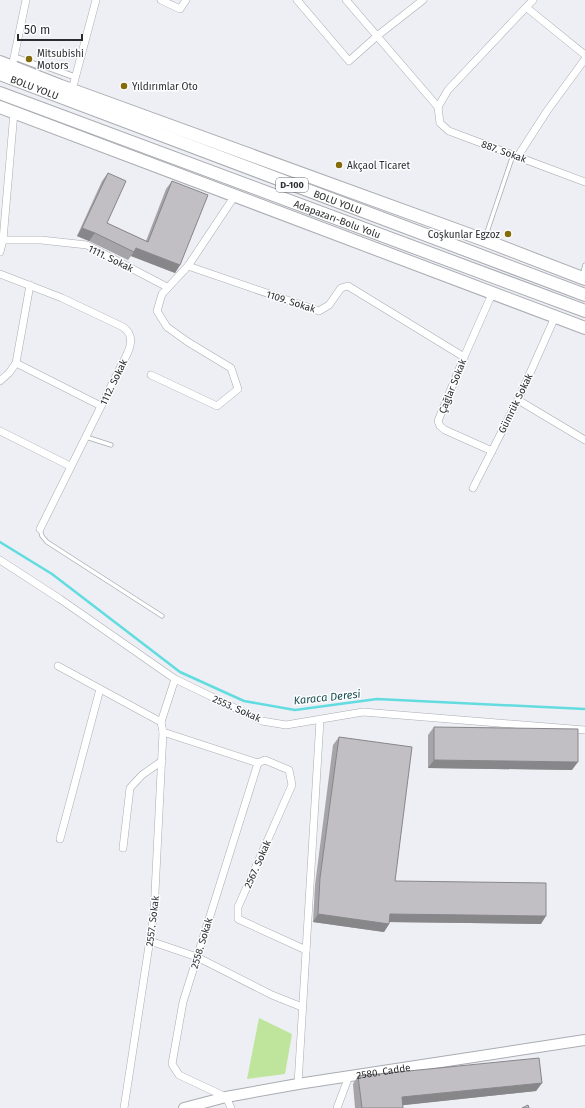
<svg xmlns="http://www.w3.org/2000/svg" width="585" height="1108" font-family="'Fira Sans',sans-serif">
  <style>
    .green { fill: #bfe59c }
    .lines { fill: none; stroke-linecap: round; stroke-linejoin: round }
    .stream { stroke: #63dce0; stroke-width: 2.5 }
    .service-casing { stroke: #a9acb1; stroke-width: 5 }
    .pedestrian-casing { stroke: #a9acb1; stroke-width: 7 }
    .minor-casing { stroke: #a9acb1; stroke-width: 8 }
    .secondary-casing { stroke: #a9acb1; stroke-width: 12 }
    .trunk-casing { stroke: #a9acb1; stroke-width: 14 }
    .service { stroke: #fff; stroke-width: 3.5 }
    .pedestrian { stroke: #fff; stroke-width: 5.5 }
    .minor { stroke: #fff; stroke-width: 7 }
    .secondary { stroke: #fff; stroke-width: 10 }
    .trunk { stroke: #fff; stroke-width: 12 }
    .wall { fill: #a6a4a9 }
    .shaded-wall { fill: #878689 }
    .building { fill: #c1bfc4; stroke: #878689 }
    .poi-dot { fill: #856c09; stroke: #fcfdff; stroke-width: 1.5 }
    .labels { text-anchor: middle; stroke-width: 3; stroke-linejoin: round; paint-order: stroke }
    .shield { fill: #fcfdff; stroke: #6a6b6d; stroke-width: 1 }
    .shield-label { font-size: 9px; font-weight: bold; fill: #2b2c2e }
    .poi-label { font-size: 10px; fill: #2b2c2e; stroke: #fcfdff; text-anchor: start }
    .street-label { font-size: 10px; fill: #2b2c2e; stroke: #fcfdff }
    .water-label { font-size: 11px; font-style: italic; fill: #174d4f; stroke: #fcfdff }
  </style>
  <rect width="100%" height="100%" fill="#edeff5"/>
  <path class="green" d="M 259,1018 L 292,1034 L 285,1074 L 247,1079 Z"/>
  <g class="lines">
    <path class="stream" d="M 0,542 L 52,574 L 180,672 L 244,701 L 295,710 L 377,699 L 585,709"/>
    <g class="service-casing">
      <g id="service">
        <path d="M 485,238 L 513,155"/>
        <path d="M 582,276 L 585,265"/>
        <path d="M 86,437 L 111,445"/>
        <path d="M 40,529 L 42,536 L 47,542 L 162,616"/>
      </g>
    </g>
    <g class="pedestrian-casing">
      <path id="pedestrian" d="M 15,57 L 39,66 L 39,64 L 75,77"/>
    </g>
    <g class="minor-casing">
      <g id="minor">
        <path d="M 161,0 L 180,9 L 186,0"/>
        <path d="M 297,0 L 349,61 L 377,36 L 423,0"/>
        <path d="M 346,0 L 438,107"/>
        <path d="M 527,8 L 585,55"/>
        <path d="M 12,67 L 26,0"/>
        <path d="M 72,90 L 96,0"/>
        <path d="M 438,107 L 440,123 L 449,131 L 585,182"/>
        <path d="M 438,107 L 448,90 L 533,0"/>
        <path d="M 518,156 L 547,111 L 585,59"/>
        <path d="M 3,240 L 41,240 L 87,245 L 167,287"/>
        <path d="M 0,252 L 3,240 L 14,112"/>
        <path d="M 188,266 L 319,311 L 329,305 L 341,288 L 348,286 L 464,357"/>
        <path d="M 0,274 L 62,298 L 123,327 C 139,338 126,356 119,370 L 40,529"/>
        <path d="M 16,363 L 101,406"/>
        <path d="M 151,375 L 217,406 L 238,389 L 231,368 L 188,342 L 167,327 L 157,311 L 162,294 L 188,266 L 234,197"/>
        <path d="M 0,381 L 9,373 L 16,363 L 30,285"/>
        <path d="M 518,400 L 585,440"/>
        <path d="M 0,431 L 70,466"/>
        <path d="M 492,451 L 445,430 L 440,426 L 438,421 L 464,357 L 492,294"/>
        <path d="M 473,488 L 518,400 L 555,317"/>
        <path d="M 0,560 L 60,599 L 175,679 L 262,721 L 286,725 L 363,712 L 585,730"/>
        <path d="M 58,666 L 161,722"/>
        <path d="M 175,679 L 161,722 L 163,732 L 258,763"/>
        <path d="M 258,763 L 265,760 L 289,770 L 292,785 L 238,907 L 238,919 L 306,950"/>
        <path d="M 60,839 L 100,689"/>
        <path d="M 123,848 L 130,788 L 142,775 L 162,761"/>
        <path d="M 150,941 L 197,957 L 272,995 L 302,1007"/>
        <path d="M 298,1084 L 320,720"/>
        <path d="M 124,1108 L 154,913 L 163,732"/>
        <path d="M 231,1108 L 226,1097 L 179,1075 L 172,1064 L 183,1002 L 258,763"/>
        <path d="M 337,1108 L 349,1076"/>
      </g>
    </g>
    <g class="secondary-casing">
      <g id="secondary">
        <path id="s1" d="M 184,1108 L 226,1097 L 298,1084 L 585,1040"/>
      </g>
    </g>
    <g class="trunk-casing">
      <g id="trunk">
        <path d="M 0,62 L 61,86 L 484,240 L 585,279"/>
        <path id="s2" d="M 0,74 L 585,295"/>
        <path id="s3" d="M 0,93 L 585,311"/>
        <path d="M 0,107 L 585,328"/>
      </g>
    </g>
    <use href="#service" class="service"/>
    <use href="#pedestrian" class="pedestrian"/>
    <use href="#minor" class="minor"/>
    <use href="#secondary" class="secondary"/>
    <use href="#trunk" class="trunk"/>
  </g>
  <g class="wall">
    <path d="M 108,173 L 107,223 L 146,241 L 166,189 L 172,181 L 180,265 L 175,273 L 131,256 L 128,260 L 89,241 L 77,236 L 102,181 Z"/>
    <path d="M 434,727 L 572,770 L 428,768 L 428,735 Z"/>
    <path d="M 339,737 L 395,881 L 541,924 L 389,922 L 389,924 L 384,932 L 313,922 L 315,885 L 333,745 Z"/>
    <path d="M 358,1076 L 542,1083 L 536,1091 L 402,1105 L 403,1108 L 355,1108 L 353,1084 Z"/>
  </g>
  <g class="shaded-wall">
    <path d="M 82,228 L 95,233 L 89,241 L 77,236 Z"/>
    <path d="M 136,248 L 180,265 L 175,273 L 131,256 Z"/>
    <path d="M 434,760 L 578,762 L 572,770 L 428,768 Z"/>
    <path d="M 318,914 L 389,924 L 384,932 L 313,922 Z"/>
    <path d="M 390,914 L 546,916 L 541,924 L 385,922 Z"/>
    <path d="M 542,1083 L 536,1091 L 396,1106 L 402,1097 Z"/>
  </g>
  <g class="building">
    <path d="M 108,173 L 126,181 L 107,223 L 148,242 L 172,181 L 208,195 L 180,265 L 136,248 L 134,252 L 95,233 L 82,228 Z"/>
    <path d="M 434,727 L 578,729 L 578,762 L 434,760 Z"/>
    <path d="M 339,737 L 412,747 L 395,881 L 546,883 L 546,916 L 390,914 L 389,924 L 318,914 L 320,878 Z"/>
    <path d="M 539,1058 L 542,1083 L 402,1097 L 403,1108 L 362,1108 L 358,1076 Z"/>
    <path d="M 528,1105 L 529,1108 L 522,1108 Z"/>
  </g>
  <g class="poi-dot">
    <circle cx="29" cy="59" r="4"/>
    <circle cx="124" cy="86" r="4"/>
    <circle cx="339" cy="165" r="4"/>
    <circle cx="508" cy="234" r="4"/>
  </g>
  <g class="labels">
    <rect class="shield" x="276" y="178" width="32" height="14" rx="3"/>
    <g class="shield-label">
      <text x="292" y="188">D-100</text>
    </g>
    <g class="poi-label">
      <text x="37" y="57">Mitsubishi<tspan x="37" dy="12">Motors</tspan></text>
      <text x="132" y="90">Yıldırımlar Oto</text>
      <text x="347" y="169">Akçaol Ticaret</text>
      <text x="500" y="238" text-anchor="end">Coşkunlar Egzoz</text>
    </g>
    <g class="street-label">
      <text dy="4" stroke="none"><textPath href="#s2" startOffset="37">BOLU YOLU</textPath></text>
      <text transform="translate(504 151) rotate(20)" y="4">887. Sokak</text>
      <text dy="4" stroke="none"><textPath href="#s2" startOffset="361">BOLU YOLU</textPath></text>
      <text dy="4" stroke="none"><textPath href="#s3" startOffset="360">Adapazarı-Bolu Yolu</textPath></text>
      <text transform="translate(111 258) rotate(26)" y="4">1111. Sokak</text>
      <text transform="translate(291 301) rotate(18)" y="4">1109. Sokak</text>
      <text transform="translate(113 382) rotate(-64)" y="4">1112. Sokak</text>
      <text transform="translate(452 386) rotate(-68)" y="4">Çağlar Sokak</text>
      <text transform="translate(515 403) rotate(-64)" y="4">Gümrük Sokak</text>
      <text transform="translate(237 708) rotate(24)" y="4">2553. Sokak</text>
      <text transform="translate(257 864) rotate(-66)" y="4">2567. Sokak</text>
      <text transform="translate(152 921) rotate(-83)" y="4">2557. Sokak</text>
      <text transform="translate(201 943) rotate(-73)" y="4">2558. Sokak</text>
      <text dy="4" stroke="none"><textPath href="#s1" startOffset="203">2580. Cadde</textPath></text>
    </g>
    <g class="water-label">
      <text transform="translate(327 697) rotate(-6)" y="4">Karaca Deresi</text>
    </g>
  </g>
  <path d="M18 34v6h64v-6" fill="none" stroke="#2b2c2e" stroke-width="2"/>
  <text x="24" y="34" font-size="12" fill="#2b2c2e" stroke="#fcfdff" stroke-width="3" paint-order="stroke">50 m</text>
</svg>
